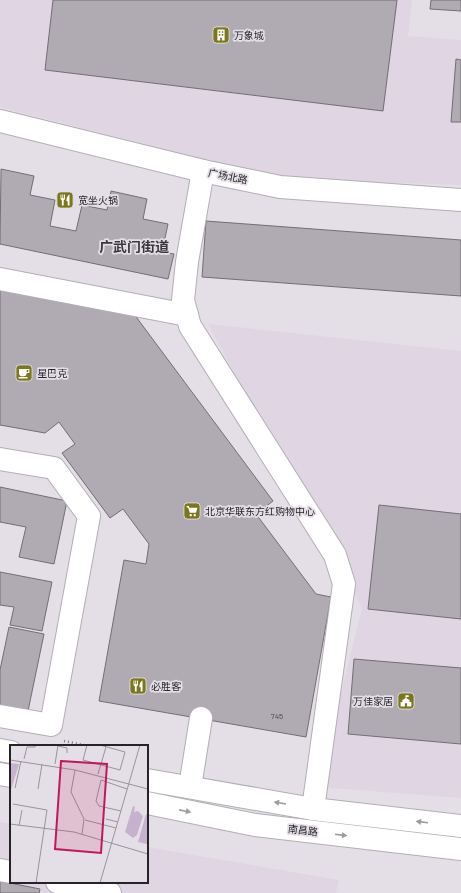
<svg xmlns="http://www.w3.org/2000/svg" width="461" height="893" font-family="Barlow,'Noto Sans SC',sans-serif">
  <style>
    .built { fill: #dfd5e3 }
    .building { fill: #b0abb2; stroke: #726e74 }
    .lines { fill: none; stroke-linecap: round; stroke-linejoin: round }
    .minor-casing { stroke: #b3aeb5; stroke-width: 24 }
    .major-casing { stroke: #b3aeb5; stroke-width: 24 }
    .path { stroke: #7f7c80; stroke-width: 2.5; stroke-dasharray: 1 3; stroke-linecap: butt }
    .minor { stroke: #fff; stroke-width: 22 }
    .major { stroke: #fff; stroke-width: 22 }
    .oneway { fill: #9d9c9d }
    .labels { text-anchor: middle; stroke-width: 3.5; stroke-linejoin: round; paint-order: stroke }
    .number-label { font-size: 8px; fill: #484548 }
    .poi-label { font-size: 10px; fill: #252325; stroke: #e4dfe6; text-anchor: start }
    .street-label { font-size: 10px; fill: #252325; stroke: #e4dfe6 }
    .district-label { font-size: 14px; font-weight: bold; fill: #3a363c; stroke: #e4dfe6 }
    .inset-road { fill: none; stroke: #989499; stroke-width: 1 }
    .view { fill: #c2185b; fill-opacity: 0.15; stroke: #c2185b; stroke-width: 2 }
    .inset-edge { fill: none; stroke: #252325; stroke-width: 2 }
  </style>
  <rect width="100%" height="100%" fill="#e4dfe6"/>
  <g class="built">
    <path d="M 0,0 L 412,0 L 408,36 L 461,40 L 461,185 L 280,179 L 0,107 Z"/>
    <path d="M 208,324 L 461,351 L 461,798 L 318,787 L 362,608 Z"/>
    <path d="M 0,822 L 11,824 L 11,882 L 147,882 L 147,847 L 339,880 L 336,893 L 0,893 Z"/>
  </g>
  <g class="building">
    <path d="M 53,0 L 397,0 L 383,111 L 45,70 Z"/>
    <path d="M 431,0 L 461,0 L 461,11 L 430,9 Z"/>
    <path d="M 456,59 L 461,60 L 461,122 L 451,122 Z"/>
    <path d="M 1,169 L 34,176 L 30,195 L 55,200 L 50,226 L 76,231 L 82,205 L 107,210 L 111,191 L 147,199 L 143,219 L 168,224 L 162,252 L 174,254 L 168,279 L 0,244 Z"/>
    <path d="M 206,221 L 461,240 L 461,296 L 202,277 Z"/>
    <path d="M 0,287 L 131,310 L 273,501 L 256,514 L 316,594 L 331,597 L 306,737 L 99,701 L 124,560 L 146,564 L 149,544 L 123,509 L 110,518 L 62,453 L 75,444 L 59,422 L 45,433 L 0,425 Z"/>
    <path d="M 0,487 L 67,501 L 54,564 L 19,557 L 26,527 L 0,522 Z"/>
    <path d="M 379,505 L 461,514 L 461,619 L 368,609 Z"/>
    <path d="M 0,572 L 52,582 L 42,631 L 10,625 L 14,607 L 0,605 Z"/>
    <path d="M 9,627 L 44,634 L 28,711 L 0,706 L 0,670 Z"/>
    <path d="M 354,659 L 461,668 L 461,744 L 348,734 Z"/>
    <path d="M 0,881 L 40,889 L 39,893 L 0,893 Z"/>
  </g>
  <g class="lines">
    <g class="minor-casing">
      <g id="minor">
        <path d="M 0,121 L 203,171 L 280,187 L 461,200"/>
        <path d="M 203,171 L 187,262 L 183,300 L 190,326 L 335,555 L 344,584 L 313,809"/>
        <path d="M 0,279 L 187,315"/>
        <path d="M 0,459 L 54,468 L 89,516 L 51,725 L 0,716"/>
        <path d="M 190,787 L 201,718"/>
        <path d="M 0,870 L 11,872"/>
        <path d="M 57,882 L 110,893"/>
      </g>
    </g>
    <g class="major-casing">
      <g id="major">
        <path d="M 0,750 L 11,752"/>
        <path d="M 0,774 L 11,776"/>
        <path d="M 147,780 L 313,809 L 461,826"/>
        <path d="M 147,803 L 255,825 L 461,849"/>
      </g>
    </g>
    <path class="path" d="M 64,741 L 89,746"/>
    <use href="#minor" class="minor"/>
    <use href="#major" class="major"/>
  </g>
  <defs><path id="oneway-solid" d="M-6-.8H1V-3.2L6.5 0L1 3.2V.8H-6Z"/></defs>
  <g class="oneway">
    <use href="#oneway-solid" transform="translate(280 803) rotate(-170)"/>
    <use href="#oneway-solid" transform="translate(185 811) rotate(11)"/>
    <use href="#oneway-solid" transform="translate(422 822) rotate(-173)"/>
    <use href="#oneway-solid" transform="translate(341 835) rotate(7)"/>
  </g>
  <defs>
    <g id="building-square" transform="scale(0.9)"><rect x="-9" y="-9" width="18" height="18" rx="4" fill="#7b771c" stroke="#e4dfe6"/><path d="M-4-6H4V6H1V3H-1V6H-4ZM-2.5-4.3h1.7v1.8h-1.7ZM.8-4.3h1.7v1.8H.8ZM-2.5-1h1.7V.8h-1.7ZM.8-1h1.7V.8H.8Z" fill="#fff"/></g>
    <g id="restaurant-square" transform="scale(0.9)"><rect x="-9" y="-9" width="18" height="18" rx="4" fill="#7b771c" stroke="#e4dfe6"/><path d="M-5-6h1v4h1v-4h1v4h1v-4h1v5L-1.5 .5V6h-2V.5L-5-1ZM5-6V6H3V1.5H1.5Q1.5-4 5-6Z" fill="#fff"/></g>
    <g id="cafe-square" transform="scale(0.9)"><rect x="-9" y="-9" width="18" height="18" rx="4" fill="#7b771c" stroke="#e4dfe6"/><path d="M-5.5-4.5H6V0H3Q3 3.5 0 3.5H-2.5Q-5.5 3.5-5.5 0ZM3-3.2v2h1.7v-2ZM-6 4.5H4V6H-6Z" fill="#fff"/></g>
    <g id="supermarket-square" transform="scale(0.9)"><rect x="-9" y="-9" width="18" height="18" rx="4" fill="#7b771c" stroke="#e4dfe6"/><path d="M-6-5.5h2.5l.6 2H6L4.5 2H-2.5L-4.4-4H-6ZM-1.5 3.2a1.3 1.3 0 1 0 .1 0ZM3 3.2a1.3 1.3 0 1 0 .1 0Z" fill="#fff"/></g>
    <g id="civic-square" transform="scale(0.9)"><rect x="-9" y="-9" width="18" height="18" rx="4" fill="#7b771c" stroke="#e4dfe6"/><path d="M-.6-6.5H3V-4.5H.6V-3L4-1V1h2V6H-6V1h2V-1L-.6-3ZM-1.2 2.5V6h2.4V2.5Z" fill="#fff"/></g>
  </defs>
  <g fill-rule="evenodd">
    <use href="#building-square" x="221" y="35"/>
    <use href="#restaurant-square" x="65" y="200"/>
    <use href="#cafe-square" x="24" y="373"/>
    <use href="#supermarket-square" x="192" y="511"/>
    <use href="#restaurant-square" x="138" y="686"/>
    <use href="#civic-square" x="406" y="701"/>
  </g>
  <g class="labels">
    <g class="number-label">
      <text x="277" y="719">745</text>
    </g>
    <g class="poi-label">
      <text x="234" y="39">万象城</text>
      <text x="78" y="204">宽坐火锅</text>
      <text x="37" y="377">星巴克</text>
      <text x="205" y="515">北京华联东方红购物中心</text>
      <text x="151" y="690">必胜客</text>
      <text x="393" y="705" text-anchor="end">万佳家居</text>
    </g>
    <g class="street-label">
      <text transform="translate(228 176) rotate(11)" y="4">广场北路</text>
      <text transform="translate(303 830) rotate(7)" y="4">南昌路</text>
    </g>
    <g class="district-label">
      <text x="134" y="252">广武门街道</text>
    </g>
  </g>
  <g transform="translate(10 745)">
    <rect width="138" height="138" fill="#e4dfe6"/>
    <path d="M 0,18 L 9,19 L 0,48 ZM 123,61 L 125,62 L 124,67 L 128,66 L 133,71 L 127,90 L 123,93 L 115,87 ZM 136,69 L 138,70 L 137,99 L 128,97 Z" fill="#c6b2ce"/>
    <path class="inset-road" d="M 77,0 L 73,15 L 110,25 L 115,7 L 90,0M 48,1 L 57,3 L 57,8M 14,14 L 17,2 L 25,2 L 26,0M 0,15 L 65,25 L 138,44M 45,19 L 48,0M 65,25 L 61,47 L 74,74 L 72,89M 88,29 L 96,2M 5,43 L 11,16M 28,44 L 32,19M 3,59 L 37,65 L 26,138M 111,66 L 89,61 L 86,56 L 91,35 L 117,44M 96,74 L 108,77M 75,75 L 106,83M 0,79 L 64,87 L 138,109M 9,81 L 12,65M 90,138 L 130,0"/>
    <path class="view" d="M 51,16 L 97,19 L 91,108 L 45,104 Z"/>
    <rect width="138" height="138" class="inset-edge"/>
  </g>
</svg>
